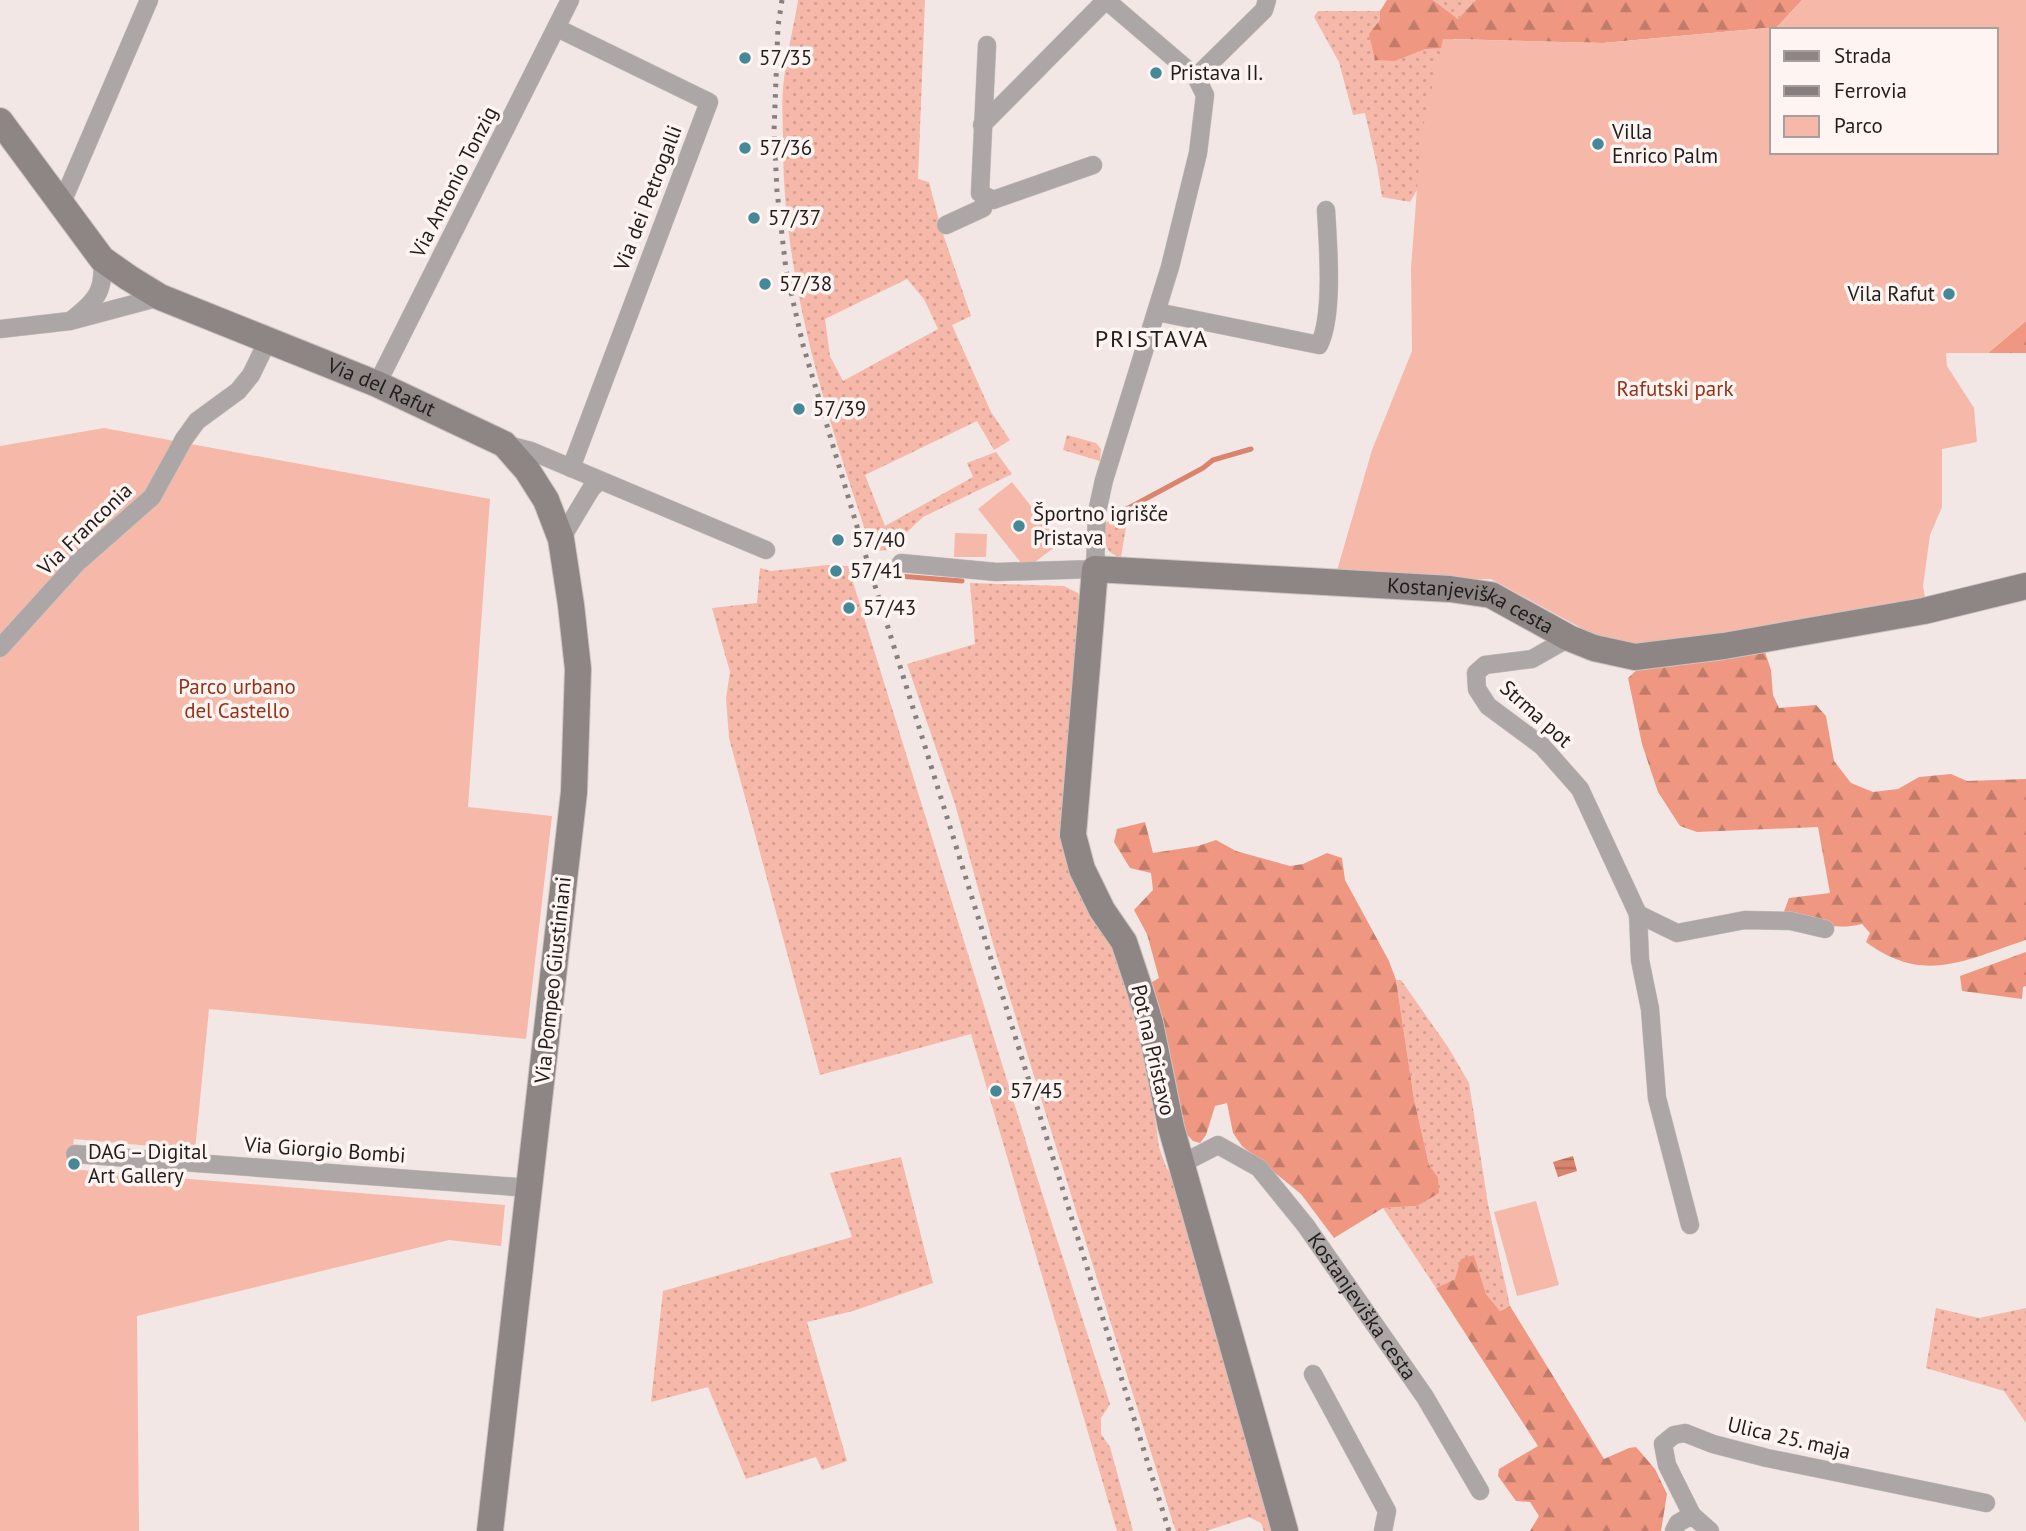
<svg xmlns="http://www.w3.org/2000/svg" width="2026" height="1531" font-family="'PT Sans',sans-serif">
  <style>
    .grass { fill: url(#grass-dots); fill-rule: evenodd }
    .forest { fill: url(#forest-firs) }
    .park { fill: #f6b8a8; fill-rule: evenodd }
    .water { fill: url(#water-rules) }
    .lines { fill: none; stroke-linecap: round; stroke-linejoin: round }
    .stream { stroke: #da846e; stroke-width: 5 }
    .street-casing { stroke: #cdc3c0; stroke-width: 19 }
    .secondary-casing { stroke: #cdc3c0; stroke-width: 28 }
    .street { stroke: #aca7a6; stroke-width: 18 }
    .secondary { stroke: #8d8685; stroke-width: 26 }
    .rail { stroke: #867f7d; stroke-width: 5; stroke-dasharray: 3.5 7; stroke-linecap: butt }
    .poi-dot { fill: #458898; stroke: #fef5f3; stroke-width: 2.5 }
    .labels { text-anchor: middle; stroke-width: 7; stroke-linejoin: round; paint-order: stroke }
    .poi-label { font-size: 21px; fill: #221e1d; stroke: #fef5f3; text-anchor: start }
    .street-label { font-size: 21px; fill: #221e1d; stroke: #fef5f3 }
    .park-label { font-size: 21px; fill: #963017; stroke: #fef5f3 }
    .quarter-label { font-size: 24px; letter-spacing: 2px; fill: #221e1d; stroke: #fef5f3 }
  </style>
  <defs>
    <pattern id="grass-dots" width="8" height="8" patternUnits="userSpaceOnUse" patternTransform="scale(1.75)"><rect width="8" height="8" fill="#f6b8a8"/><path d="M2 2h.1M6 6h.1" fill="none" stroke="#d39e90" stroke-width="1.8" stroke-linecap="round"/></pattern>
    <pattern id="forest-firs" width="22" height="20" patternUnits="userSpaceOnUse" patternTransform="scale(1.75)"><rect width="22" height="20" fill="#ef9781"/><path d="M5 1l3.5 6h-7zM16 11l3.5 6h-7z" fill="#c17b69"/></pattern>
    <pattern id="water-rules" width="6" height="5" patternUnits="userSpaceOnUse" patternTransform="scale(1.75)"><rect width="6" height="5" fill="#da846e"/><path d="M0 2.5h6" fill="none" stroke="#b06b5a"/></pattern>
  </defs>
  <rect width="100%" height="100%" fill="#f2e7e4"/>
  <g class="grass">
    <path d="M 798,0 L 925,0 L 918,179 L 929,182 L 941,228 L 971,316 L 952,325 L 991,412 L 1010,440 L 994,450 L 977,421 L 865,475 L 885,526 L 973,477 L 967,463 L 996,452 L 1012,474 L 923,517 L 888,550 L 872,551 C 828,418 783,285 783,142 C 783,121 781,100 784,79 C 787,52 794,26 798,0 ZM 907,279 L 924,299 L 938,329 L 843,381 L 830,356 L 825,319 Z"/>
    <path d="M 1433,0 L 1476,0 L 1458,19 Z"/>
    <path d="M 1318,11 L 1380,11 L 1380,20 L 1395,61 L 1426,49 L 1455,48 L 1424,178 L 1410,202 L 1382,197 L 1377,166 L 1365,113 L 1353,115 L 1339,62 L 1314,17 Z"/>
    <path d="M 1067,435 L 1096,443 L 1101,449 L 1100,461 L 1063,450 Z"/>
    <path d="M 1129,509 L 1121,557 C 1102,553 1105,539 1106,523 Z"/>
    <path d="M 828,565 L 848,566 L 1036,1174 L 1110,1404 L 1101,1418 L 1101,1434 L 1110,1447 L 1133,1531 L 1117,1531 L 971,1034 L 820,1075 L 729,738 L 726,698 L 730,672 L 712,608 L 757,603 L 760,568 L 771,571 Z"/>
    <path d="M 970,583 L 1064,586 L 1078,593 L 1081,601 L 1065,784 L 1127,976 L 1149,1074 L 1159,1147 L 1166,1167 L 1175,1181 L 1274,1531 L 1264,1531 L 1261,1523 L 1249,1517 L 1206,1531 L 1176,1531 L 1173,1523 L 994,947 L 955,804 L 907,664 L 975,644 Z"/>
    <path d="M 1396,980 L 1401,980 L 1448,1047 L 1469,1083 L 1488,1204 L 1510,1306 L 1500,1311 L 1486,1294 L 1474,1255 L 1455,1279 L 1436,1288 L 1383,1208 L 1417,1206 L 1438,1177 L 1429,1165 L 1414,1099 Z"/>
    <path d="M 901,1157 L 933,1283 L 853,1311 L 807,1322 L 847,1461 L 822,1470 L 816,1457 L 746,1479 L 708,1387 L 651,1402 L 663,1291 L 852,1237 L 830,1173 Z"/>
    <path d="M 1936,1308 L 1979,1318 L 2026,1308 L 2026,1423 L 2004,1391 L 1926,1368 Z"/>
  </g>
  <g class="forest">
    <path d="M 1387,0 L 1433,0 L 1458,19 L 1476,0 L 1802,0 L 1777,27 L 1603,43 L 1453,39 L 1455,48 L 1426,49 L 1395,61 L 1375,60 L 1369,34 L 1380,20 L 1380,11 Z"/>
    <path d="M 2026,321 L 2026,353 L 1988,353 Z"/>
    <path d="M 1764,649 L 1771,670 L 1773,695 L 1779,708 L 1816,705 L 1826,716 L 1834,761 L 1851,783 L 1873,792 L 1898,789 L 1919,777 L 1951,774 L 1967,781 L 2026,779 L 2026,940 C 1965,960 1924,985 1866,942 L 1870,933 L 1862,924 C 1835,931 1808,922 1782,917 L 1789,898 L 1830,893 L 1818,827 L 1697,832 L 1680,826 L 1658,792 L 1642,744 L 1628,678 L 1639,668 Z"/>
    <path d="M 1145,822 L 1153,853 L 1198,846 L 1216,840 L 1236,851 L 1290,866 L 1303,864 L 1327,853 L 1342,858 L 1345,880 L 1389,961 L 1396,980 L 1414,1099 L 1429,1165 L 1438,1177 L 1439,1193 L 1417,1206 L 1383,1208 L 1334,1238 L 1301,1194 L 1242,1146 L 1233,1133 L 1227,1103 L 1215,1106 L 1206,1135 L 1200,1143 L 1193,1141 L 1181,1128 L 1147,985 L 1159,978 L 1147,934 L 1134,910 L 1153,890 L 1151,873 L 1130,868 L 1114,842 L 1117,829 Z"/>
    <path d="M 2026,952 L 2026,986 L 2023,987 L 2022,999 L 1962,991 L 1960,976 Z"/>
    <path d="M 1474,1255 L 1486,1294 L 1500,1311 L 1510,1306 L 1604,1459 L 1629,1448 L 1636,1447 L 1655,1469 L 1667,1494 L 1661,1531 L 1530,1531 L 1539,1516 L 1530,1502 L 1516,1501 L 1498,1476 L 1499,1469 L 1538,1446 L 1436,1288 L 1455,1279 L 1461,1259 Z"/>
  </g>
  <g class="park">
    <path d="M 1802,0 L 2026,0 L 2026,321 L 1988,353 L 1946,353 L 1947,366 L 1974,408 L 1977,442 L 1942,449 L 1942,507 L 1930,535 L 1923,586 L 1926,603 L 1635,657 L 1491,579 L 1334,581 L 1372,450 L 1412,351 L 1411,268 L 1421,136 L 1443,39 L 1603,43 L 1777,27 ZM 1772,30 L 1996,30 L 1996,152 L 1772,152 Z"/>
    <path d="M 104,428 L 490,499 L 468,807 L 552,816 L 526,1039 L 209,1009 L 195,1150 L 74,1139 L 69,1169 L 505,1205 L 501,1246 L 449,1240 L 137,1316 L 139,1531 L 0,1531 L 0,446 Z"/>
    <path d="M 1012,482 L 1060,543 L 1026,569 L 978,509 Z"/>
    <path d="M 955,533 L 987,534 L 986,557 L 954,557 Z"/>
    <path d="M 1536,1201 L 1559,1285 L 1517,1296 L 1494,1212 Z"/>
  </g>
  <path class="water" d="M 1573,1156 L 1577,1171 L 1558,1177 L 1553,1162 Z"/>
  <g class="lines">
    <g class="stream">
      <path d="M 1123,511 L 1203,468 L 1213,460 L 1251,449"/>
      <path d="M 886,575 L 962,581"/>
    </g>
    <g class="street-casing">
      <g id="street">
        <path d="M 557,28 L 709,102 L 571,468"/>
        <path d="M 987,45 L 980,193 L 993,200 L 1093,165"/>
        <path d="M 1196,77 L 1264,10 L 1267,0"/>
        <path d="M 982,125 L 1106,0"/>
        <path d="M 61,205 L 149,0"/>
        <path d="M 946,225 L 983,208 L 985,196"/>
        <path d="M 1157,312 L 1319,345 C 1334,316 1328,244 1326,210"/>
        <path d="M 73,319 C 97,300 105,290 102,259"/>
        <path d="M 0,329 L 70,321 L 160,297"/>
        <path d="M 377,384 L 570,0"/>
        <path d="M 504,444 L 531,451 L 766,550"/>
        <path d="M 561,539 L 591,489 L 599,481"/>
        <path d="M 901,563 L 996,572 L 1095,569 L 1097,512 L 1104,480 L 1170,267 L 1198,153 L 1205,95 L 1196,77 L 1106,0"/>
        <path d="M 1569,638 L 1532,659 L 1485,665 L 1476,673 L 1477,689 L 1488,706 L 1542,746 L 1580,789 L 1638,914 L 1677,933 L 1745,920 L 1791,921 L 1825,929"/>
        <path d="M 0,648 L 77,563 L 152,497 L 184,439 L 197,421 L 238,391 L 251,375 L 268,340"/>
        <path d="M 1638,914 L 1640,960 L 1650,1009 L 1657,1098 L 1690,1225"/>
        <path d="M 75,1154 L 530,1188"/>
        <path id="s1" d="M 1183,1163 L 1218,1145 L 1259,1168 L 1306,1226 L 1425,1397 L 1480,1491"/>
        <path d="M 1313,1374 L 1387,1511 L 1383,1531"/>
        <path d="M 1692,1515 L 1667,1465 L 1663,1444 L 1674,1435 L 1685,1433 L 1713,1444 L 1767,1458 L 1986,1503"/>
        <path d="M 1674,1531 L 1678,1523 L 1692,1515 L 1710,1531"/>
      </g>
    </g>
    <g class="secondary-casing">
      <g id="secondary">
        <path id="s2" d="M 0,121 L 102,259 L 129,278 L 160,297 L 377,384 L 504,444 L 527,470 L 546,500 L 561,539 L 571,605 L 578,669 L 574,792 L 490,1531"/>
        <path id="s3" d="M 1285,1531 L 1171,1127 L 1150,1023 L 1140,990 L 1124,942 L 1102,910 L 1082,869 L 1073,835 L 1095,569 L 1450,589 L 1491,595 L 1569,638 L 1594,648 L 1635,657 L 1724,646 L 1924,611 L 2026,586"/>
      </g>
    </g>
    <use href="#street" class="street"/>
    <use href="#secondary" class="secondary"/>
    <path class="rail" d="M 782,0 L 778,26 L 774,132 L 777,191 L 786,270 L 803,345 L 867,560 L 1169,1531"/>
  </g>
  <g class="poi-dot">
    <circle cx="745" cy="58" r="7"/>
    <circle cx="1156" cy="73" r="7"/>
    <circle cx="1598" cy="144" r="7"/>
    <circle cx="745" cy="148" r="7"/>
    <circle cx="754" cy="218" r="7"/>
    <circle cx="765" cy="284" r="7"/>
    <circle cx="1949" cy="294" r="7"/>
    <circle cx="799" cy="409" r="7"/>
    <circle cx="1019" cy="526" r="7"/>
    <circle cx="838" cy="540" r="7"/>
    <circle cx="836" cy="571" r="7"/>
    <circle cx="849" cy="608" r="7"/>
    <circle cx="996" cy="1091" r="7"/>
    <circle cx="74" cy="1164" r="7"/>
  </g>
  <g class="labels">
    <g class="poi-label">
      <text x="759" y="65">57/35</text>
      <text x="1170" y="80">Pristava II.</text>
      <text x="1612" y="139">Villa<tspan x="1612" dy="24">Enrico Palm</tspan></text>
      <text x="759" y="155">57/36</text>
      <text x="768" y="225">57/37</text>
      <text x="779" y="291">57/38</text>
      <text x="1935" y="301" text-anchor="end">Vila Rafut</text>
      <text x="813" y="416">57/39</text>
      <text x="1033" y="521">Športno igrišče<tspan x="1033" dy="24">Pristava</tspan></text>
      <text x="852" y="547">57/40</text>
      <text x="850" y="578">57/41</text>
      <text x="863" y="615">57/43</text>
      <text x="1010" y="1098">57/45</text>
      <text x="88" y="1159">DAG – Digital<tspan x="88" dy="24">Art Gallery</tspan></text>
    </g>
    <g class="street-label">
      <text transform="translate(454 182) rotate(-63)" y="7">Via Antonio Tonzig</text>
      <text transform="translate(648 198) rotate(-69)" y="7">Via dei Petrogalli</text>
      <text dy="7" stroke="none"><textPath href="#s2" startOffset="480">Via del Rafut</textPath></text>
      <text transform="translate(85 529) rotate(-44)" y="7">Via Franconia</text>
      <text dy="7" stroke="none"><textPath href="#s3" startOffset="1377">Kostanjeviška cesta</textPath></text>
      <text transform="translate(1536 714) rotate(42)" y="7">Strma pot</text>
      <text transform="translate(553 980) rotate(-84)" y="7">Via Pompeo Giustiniani</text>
      <text transform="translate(1153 1050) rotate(77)" y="7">Pot na Pristavo</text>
      <text transform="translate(325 1150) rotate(4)" y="7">Via Giorgio Bombi</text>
      <text dy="7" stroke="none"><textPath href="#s1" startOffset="259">Kostanjeviška cesta</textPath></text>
      <text transform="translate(1789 1438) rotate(13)" y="7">Ulica 25. maja</text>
    </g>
    <g class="park-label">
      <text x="1675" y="396">Rafutski park</text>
      <text x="237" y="694">Parco urbano<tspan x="237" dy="24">del Castello</tspan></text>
    </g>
    <g class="quarter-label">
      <text x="1152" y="347">PRISTAVA</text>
    </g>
  </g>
  <rect x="1770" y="28" width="228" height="126" fill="#fef5f3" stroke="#a69f9d" stroke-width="2"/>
  <rect x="1784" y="51" width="35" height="10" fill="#8d8685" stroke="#a69f9d" stroke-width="2"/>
  <text x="1834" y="63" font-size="21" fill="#221e1d">Strada</text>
  <rect x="1784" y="86" width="35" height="10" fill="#867f7d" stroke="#a69f9d" stroke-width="2"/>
  <text x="1834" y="98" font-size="21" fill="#221e1d">Ferrovia</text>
  <rect x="1784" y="116" width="35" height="21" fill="#f6b8a8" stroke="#a69f9d" stroke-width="2"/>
  <text x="1834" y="133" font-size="21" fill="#221e1d">Parco</text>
</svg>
